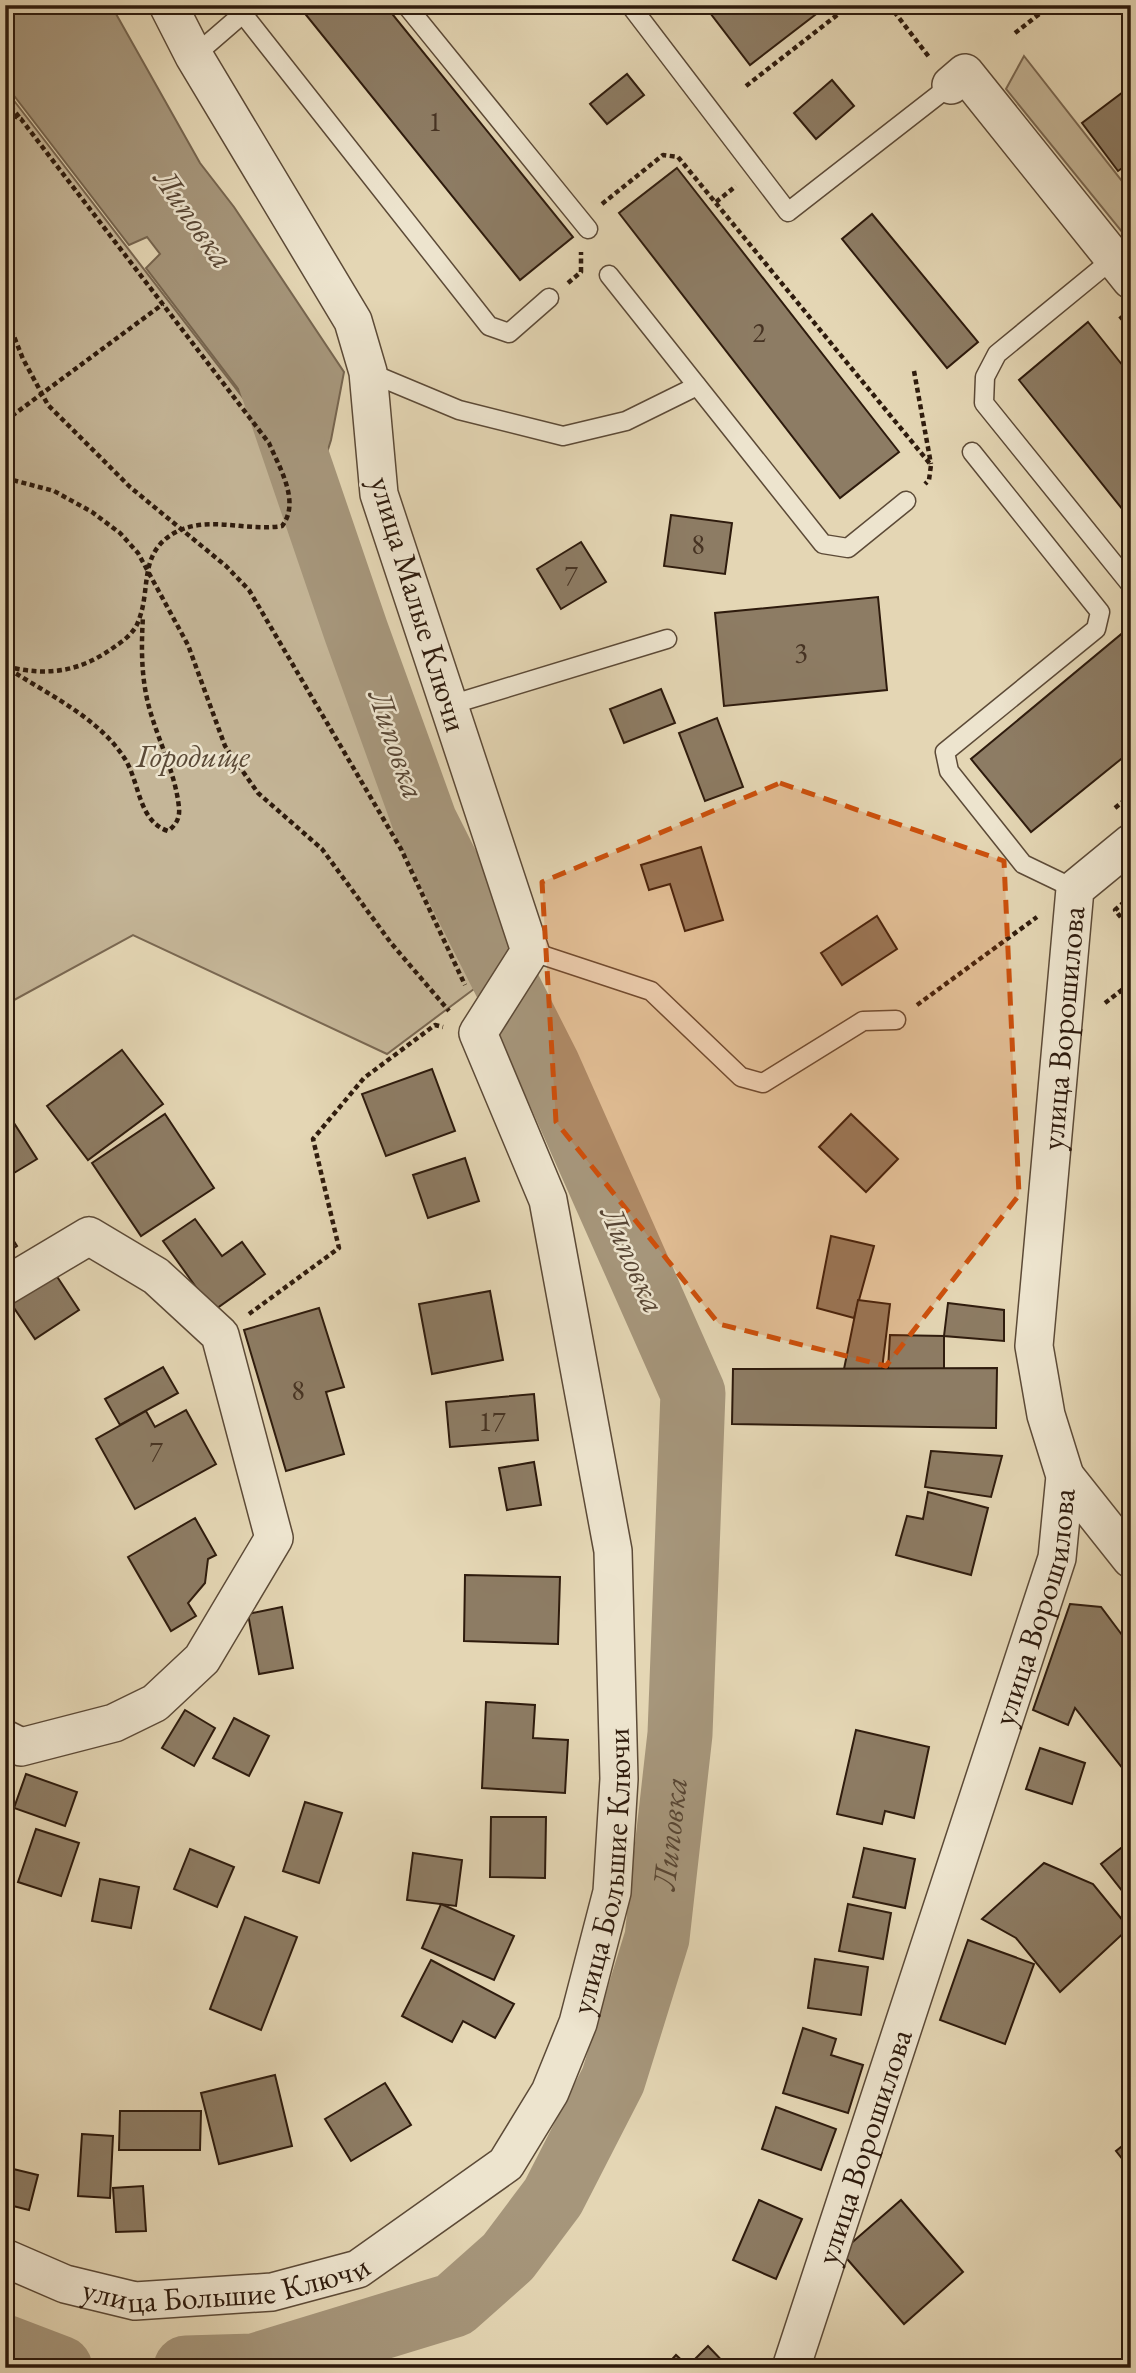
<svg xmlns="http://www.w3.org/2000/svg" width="1136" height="2373" font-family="'EB Garamond',serif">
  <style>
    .green { fill: #c5b698; stroke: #7a6852; stroke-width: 2 }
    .water { fill: #a6967b; stroke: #76654f; stroke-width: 2 }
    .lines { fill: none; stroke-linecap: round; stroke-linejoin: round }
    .river { stroke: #a6967b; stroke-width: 65 }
    .building { fill: #8d7c64; stroke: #2e1b0d; stroke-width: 2 }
    .lane-casing { stroke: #5c4a37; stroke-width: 21 }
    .street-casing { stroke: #5c4a37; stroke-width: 40 }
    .path { stroke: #2e1b0d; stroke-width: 4.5; stroke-dasharray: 5 3.5; stroke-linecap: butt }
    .lane { stroke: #ede4ce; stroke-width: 18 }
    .street { stroke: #ede4ce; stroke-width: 37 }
    .marked { fill: #cc500c; fill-opacity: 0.2; stroke: #cc500c; stroke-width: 5; stroke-dasharray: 14 9; stroke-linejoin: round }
    .labels { text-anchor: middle; stroke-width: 5; stroke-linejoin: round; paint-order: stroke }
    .number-label { font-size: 28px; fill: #463323 }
    .street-label { font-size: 32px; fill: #2e1b0d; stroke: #ede4ce }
    .park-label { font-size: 32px; font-style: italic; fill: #5b4a37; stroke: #ede4ce }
    .water-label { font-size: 33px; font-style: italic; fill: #584634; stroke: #ede4ce }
  </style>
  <rect width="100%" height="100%" fill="#e4d6b4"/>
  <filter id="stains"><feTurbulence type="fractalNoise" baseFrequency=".00286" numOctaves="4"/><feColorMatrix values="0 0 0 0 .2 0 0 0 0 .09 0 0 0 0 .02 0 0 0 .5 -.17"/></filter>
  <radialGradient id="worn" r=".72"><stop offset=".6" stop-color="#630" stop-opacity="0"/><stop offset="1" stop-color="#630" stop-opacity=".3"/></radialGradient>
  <g class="green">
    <path d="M 1024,56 L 1122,181 L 1131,174 L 1131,243 L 1006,89 Z"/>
    <path d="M 5,89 L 274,438 L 307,504 L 318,549 L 478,986 L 387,1054 L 133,935 L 5,1005 Z"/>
  </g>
  <path class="water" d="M 5,5 L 111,5 L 200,163 L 234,207 L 344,372 L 331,440 L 325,459 L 298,464 L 266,422 L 270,412 L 261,400 L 252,407 L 146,268 L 160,254 L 147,237 L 129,245 L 5,84 Z"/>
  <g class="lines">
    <g class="river">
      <path d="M 5,2347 L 60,2368"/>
      <path id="s1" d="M 186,2368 L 254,2366 L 454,2305 L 508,2257 L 553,2197 L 613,2080 L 657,1938 L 680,1734 L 693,1393 L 548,1066 L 425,822 L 356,631 L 270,379"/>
    </g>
  </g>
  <g class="building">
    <path d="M 298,5 L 385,5 L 573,237 L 520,280 Z"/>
    <path d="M 704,5 L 822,5 L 824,8 L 750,65 Z"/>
    <path d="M 627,74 L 644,95 L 607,124 L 590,104 Z"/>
    <path d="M 832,80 L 854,106 L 816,139 L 794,113 Z"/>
    <path d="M 1131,86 L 1131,162 L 1118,171 L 1082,123 Z"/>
    <path d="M 677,168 L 899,452 L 840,498 L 619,213 Z"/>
    <path d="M 872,214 L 978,342 L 947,368 L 842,239 Z"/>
    <path d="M 1088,322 L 1131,376 L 1131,520 L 1019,380 Z"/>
    <path d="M 671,515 L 732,523 L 725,574 L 664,566 Z"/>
    <path d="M 581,542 L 606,582 L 561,609 L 537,569 Z"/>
    <path d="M 878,597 L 887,690 L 724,706 L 715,613 Z"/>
    <path d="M 1131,626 L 1131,751 L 1031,832 L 971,759 Z"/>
    <path d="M 661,689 L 675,723 L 624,743 L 610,709 Z"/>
    <path d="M 717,718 L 743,787 L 705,801 L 679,733 Z"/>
    <path d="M 701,847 L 723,920 L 685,931 L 670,884 L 649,890 L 641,865 Z"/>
    <path d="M 877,916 L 897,949 L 842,985 L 821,953 Z"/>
    <path d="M 122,1050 L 163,1104 L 88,1160 L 47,1106 Z"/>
    <path d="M 432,1069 L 455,1131 L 386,1156 L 362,1094 Z"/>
    <path d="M 5,1109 L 37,1159 L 14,1173 L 5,1159 Z"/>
    <path d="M 165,1114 L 214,1188 L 141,1236 L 92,1163 Z"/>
    <path d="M 851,1114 L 898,1159 L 866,1192 L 819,1147 Z"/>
    <path d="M 465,1158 L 479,1201 L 428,1218 L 413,1175 Z"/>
    <path d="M 195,1219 L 222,1256 L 242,1242 L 265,1274 L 213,1311 L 163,1241 Z"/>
    <path d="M 5,1227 L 17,1246 L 5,1254 Z"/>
    <path d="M 831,1236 L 874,1246 L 854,1318 L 817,1308 Z"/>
    <path d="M 54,1272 L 79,1310 L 35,1339 L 10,1302 Z"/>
    <path d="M 490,1291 L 503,1360 L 432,1374 L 419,1304 Z"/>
    <path d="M 858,1300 L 890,1304 L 882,1369 L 844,1369 Z"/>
    <path d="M 948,1303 L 1004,1310 L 1004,1341 L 944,1336 Z"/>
    <path d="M 319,1308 L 344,1387 L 326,1392 L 344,1454 L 286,1471 L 244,1330 Z"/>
    <path d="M 890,1335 L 944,1336 L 944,1369 L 888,1369 Z"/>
    <path d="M 163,1367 L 178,1393 L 120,1425 L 105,1399 Z"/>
    <path d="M 997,1368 L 996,1428 L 732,1424 L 733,1369 Z"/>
    <path d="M 534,1394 L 538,1440 L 450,1447 L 446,1402 Z"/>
    <path d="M 186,1410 L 216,1464 L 135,1509 L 96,1439 L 146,1411 L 155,1427 Z"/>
    <path d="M 931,1451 L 1002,1456 L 991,1497 L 925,1487 Z"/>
    <path d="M 534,1462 L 541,1505 L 507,1510 L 499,1468 Z"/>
    <path d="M 928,1492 L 988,1508 L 971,1575 L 896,1555 L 907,1516 L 923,1519 Z"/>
    <path d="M 195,1518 L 216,1555 L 208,1559 L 205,1583 L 188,1603 L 196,1616 L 171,1631 L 128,1557 Z"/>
    <path d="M 465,1575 L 560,1577 L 558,1644 L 464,1641 Z"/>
    <path d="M 1070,1604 L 1101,1607 L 1131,1647 L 1131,1779 L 1075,1708 L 1068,1725 L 1033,1710 Z"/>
    <path d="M 282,1607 L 293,1668 L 259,1674 L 248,1614 Z"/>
    <path d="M 486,1702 L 535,1705 L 533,1738 L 568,1740 L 565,1793 L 482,1788 Z"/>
    <path d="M 185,1710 L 215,1728 L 194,1766 L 162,1748 Z"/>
    <path d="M 234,1718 L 269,1736 L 249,1776 L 213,1758 Z"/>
    <path d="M 856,1730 L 929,1747 L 914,1818 L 885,1811 L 882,1824 L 837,1814 Z"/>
    <path d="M 1040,1748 L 1085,1763 L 1072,1804 L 1026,1789 Z"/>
    <path d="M 26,1774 L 77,1792 L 65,1826 L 14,1808 Z"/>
    <path d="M 305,1802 L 342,1813 L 319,1883 L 283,1871 Z"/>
    <path d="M 5,1805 L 14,1808 L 5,1835 Z"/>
    <path d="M 491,1817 L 546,1817 L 545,1878 L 490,1877 Z"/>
    <path d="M 36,1829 L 79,1843 L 61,1896 L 18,1882 Z"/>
    <path d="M 1131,1840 L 1131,1902 L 1101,1864 Z"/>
    <path d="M 864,1848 L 915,1859 L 905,1908 L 853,1897 Z"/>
    <path d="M 190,1849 L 234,1867 L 217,1907 L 174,1889 Z"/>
    <path d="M 413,1853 L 462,1860 L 456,1906 L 407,1900 Z"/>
    <path d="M 1044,1863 L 1093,1884 L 1129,1928 L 1060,1992 L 1016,1938 L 982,1919 Z"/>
    <path d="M 100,1879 L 139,1887 L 131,1928 L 92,1921 Z"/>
    <path d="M 441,1904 L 514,1936 L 494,1980 L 422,1948 Z"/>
    <path d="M 848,1904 L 891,1913 L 883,1959 L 839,1951 Z"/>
    <path d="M 245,1917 L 297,1937 L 261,2030 L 210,2009 Z"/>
    <path d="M 968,1940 L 1034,1964 L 1005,2044 L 940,2020 Z"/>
    <path d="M 815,1959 L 868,1967 L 861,2015 L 808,2008 Z"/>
    <path d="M 431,1960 L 514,2004 L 495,2038 L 463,2021 L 452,2042 L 402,2016 Z"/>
    <path d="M 803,2028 L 836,2039 L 831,2055 L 863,2065 L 848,2113 L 783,2093 Z"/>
    <path d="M 275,2075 L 292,2146 L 219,2164 L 201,2093 Z"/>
    <path d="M 385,2083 L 411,2125 L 351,2161 L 325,2119 Z"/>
    <path d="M 776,2107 L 836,2129 L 821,2170 L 762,2149 Z"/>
    <path d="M 120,2111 L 201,2111 L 200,2150 L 119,2150 Z"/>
    <path d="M 82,2134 L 113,2136 L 110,2198 L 78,2196 Z"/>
    <path d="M 1131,2139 L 1131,2170 L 1116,2151 Z"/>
    <path d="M 5,2167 L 38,2175 L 29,2210 L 5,2204 Z"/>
    <path d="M 143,2186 L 146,2231 L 116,2232 L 113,2188 Z"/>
    <path d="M 759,2200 L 802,2219 L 776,2279 L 733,2260 Z"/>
    <path d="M 901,2200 L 963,2272 L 904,2324 L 841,2252 Z"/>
    <path d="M 708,2346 L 729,2368 L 664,2368 L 676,2355 L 688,2366 Z"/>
  </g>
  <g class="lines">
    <g class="lane-casing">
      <g id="lane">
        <path d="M 406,5 L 588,229"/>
        <path d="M 630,5 L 788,212 L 951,85"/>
        <path d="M 243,14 L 489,326 L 509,333 L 549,298"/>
        <path d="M 194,56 L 253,5"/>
        <path d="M 1114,258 L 997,354 L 985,377 L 984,403 L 1131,585"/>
        <path d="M 609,275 L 823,544 L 848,548 L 906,501"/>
        <path d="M 368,372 L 459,410 L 563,436 L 626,421 L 697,386"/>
        <path d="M 972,452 L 1100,612 L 1096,629 L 945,752 L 949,771 L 1023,864 L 1075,889"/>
        <path d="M 450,705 L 667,639"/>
        <path d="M 530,951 L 651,991 L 741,1077 L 763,1083 L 863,1021 L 896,1020"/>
      </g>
    </g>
    <g class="street-casing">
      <g id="street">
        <path d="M 951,85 L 965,73 L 1131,280"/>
        <path d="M 5,1286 L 89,1236 L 156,1276 L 220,1335 L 274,1538 L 202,1659 L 155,1703 L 114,1723 L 21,1747 L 5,1739"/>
        <path d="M 1065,1476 L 1131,1559"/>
        <path id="s2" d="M 5,2258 L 65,2284 L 135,2301 L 272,2292 L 358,2269 L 506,2164 L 550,2092 L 578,2023 L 612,1892 L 619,1779 L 613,1551 L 548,1200 L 478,1033 L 530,951 L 379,494 L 368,372 L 353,321 L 194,56 L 168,5"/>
        <path id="s3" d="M 791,2368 L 1057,1558 L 1065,1476 L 1046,1415 L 1034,1346 L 1075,889 L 1131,843"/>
      </g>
    </g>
    <g class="path">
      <path d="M 889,5 L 929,57"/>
      <path d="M 1015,33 L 1051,5"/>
      <path d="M 746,86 L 850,5"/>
      <path d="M 5,100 L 20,118"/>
      <path d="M 5,112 L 21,119 L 269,443 C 279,467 301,502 282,526 C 247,532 210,515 176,532 C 137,553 152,589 138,622 C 135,631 125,640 117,645 C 81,672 48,677 5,666"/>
      <path d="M 716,202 L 736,186"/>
      <path d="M 602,204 L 663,155 L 678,157 L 931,465 L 929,480 L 925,484"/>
      <path d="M 568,283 L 581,272 L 581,252"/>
      <path d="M 5,314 L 23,359 L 48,405 L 130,487 L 226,566 L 249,590 L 401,849 L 465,985"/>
      <path d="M 1120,316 L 1131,329"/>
      <path d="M 914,371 L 931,464"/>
      <path d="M 5,421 L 163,304"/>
      <path d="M 5,478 L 54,491 L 92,512 L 120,533 L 138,553 L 188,645 L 225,746 L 258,793 L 322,849 L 391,943 L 449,1011"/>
      <path d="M 9,669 C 49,695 99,718 125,759 C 140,783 138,821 168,831 C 176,825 180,818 179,808 C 176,776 160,744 151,714 C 141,682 141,649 143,616"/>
      <path d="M 1115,808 L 1131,795"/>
      <path d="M 1131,896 L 1115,910 L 1131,930"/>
      <path d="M 1105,1003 L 1131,983"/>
      <path d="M 917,1005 L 1037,917"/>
      <path d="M 249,1314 L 339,1248 L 313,1139 L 364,1078 L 435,1025 L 443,1027"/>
    </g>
    <use href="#lane" class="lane"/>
    <use href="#street" class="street"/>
  </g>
  <path class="marked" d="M 780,783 L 1004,861 L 1019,1195 L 886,1366 L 719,1324 L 556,1122 L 542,882 Z"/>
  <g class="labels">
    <g class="number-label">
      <text x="435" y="131">1</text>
      <text x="759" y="342">2</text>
      <text x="698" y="554">8</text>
      <text x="571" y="585">7</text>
      <text x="801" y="662">3</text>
      <text x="298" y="1400">8</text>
      <text x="492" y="1431">17</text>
      <text x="156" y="1461">7</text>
    </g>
    <g class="street-label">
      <text transform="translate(419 604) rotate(73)" y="11">улица Малые Ключи</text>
      <text dy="11" stroke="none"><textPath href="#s3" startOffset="1388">улица Ворошилова</textPath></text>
      <text dy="11" stroke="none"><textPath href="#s3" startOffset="800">улица Ворошилова</textPath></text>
      <text dy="11" stroke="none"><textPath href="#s2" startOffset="859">улица Большие Ключи</textPath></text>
      <text dy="11" stroke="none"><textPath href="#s3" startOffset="233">улица Ворошилова</textPath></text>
      <text dy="11" stroke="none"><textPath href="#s2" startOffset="229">улица Большие Ключи</textPath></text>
    </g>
    <g class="park-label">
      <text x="193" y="767">Городище</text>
    </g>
    <g class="water-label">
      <text transform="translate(195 218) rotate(55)" y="12">Липовка</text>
      <text transform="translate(398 744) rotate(71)" y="12">Липовка</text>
      <text transform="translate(634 1259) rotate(66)" y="12">Липовка</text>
      <text dy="12" stroke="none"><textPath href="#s1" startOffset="810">Липовка</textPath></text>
    </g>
  </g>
  <rect width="1136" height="2373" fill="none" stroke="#e4d6b4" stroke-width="28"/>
  <rect x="7" y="7" width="1122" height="2359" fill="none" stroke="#2e1b0d" stroke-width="3.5"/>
  <rect x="14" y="14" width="1108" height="2345" fill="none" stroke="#2e1b0d" stroke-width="2"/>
  <rect width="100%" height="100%" filter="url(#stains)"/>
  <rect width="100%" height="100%" fill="url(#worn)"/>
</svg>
